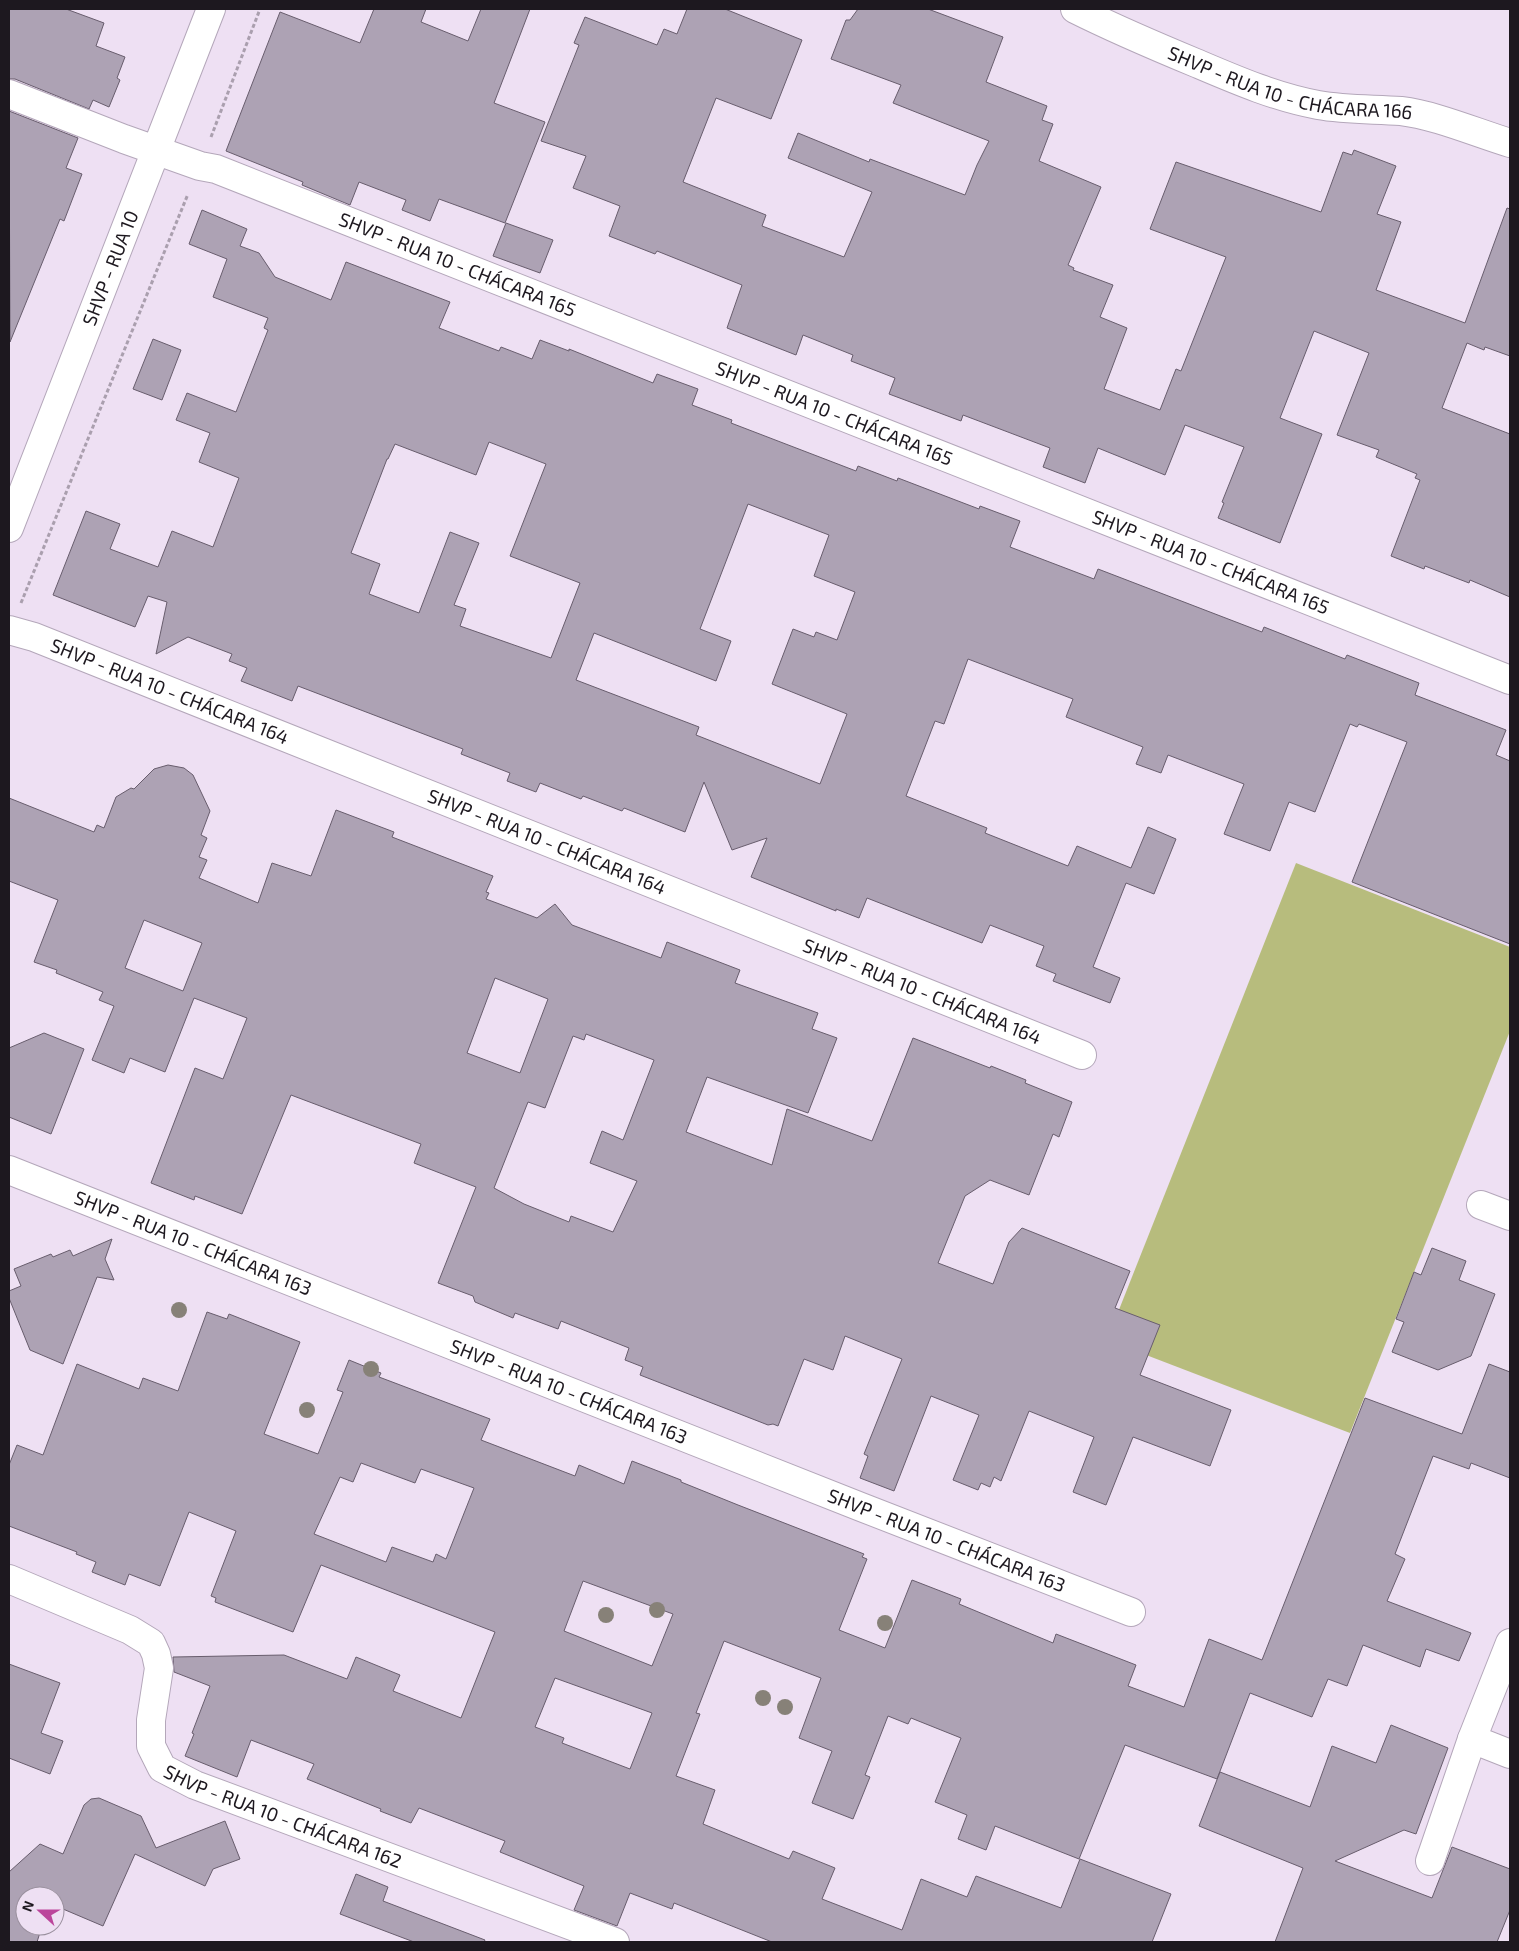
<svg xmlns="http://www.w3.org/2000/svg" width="1519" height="1951" font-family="'Exo 2',sans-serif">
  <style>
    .green { fill: #b7bc7d }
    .building { fill: #ada2b4; stroke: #685d6d; fill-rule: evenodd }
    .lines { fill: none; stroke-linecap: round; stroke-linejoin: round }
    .minor-casing { stroke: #b4a7ba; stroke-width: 30 }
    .tertiary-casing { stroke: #b4a7ba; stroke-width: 30 }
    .path { stroke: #aa9fae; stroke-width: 3; stroke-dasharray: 4 2.5; stroke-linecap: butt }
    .minor { stroke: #fff; stroke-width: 28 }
    .tertiary { stroke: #fff; stroke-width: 28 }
    .tree { fill: #878178 }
    .labels { text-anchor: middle; stroke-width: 4; stroke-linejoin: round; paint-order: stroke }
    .street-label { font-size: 19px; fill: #1d181f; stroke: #eee0f3 }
  </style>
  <rect width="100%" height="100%" fill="#eee0f3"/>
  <path class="green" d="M 1296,863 L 1510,947 L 1510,1031 L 1350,1433 L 1107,1340 Z"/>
  <g class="building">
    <path d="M 9,9 L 66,9 L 104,23 L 96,46 L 125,57 L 117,78 L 120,80 L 109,107 L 93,100 L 89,109 L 15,79 L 9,79 Z"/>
    <path d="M 374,9 L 426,9 L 421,22 L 468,41 L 481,9 L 530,9 L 494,103 L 545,122 L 505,223 L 439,199 L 430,221 L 402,210 L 406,200 L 359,182 L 350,205 L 302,185 L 303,182 L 226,151 L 280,12 L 360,43 Z"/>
    <path d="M 687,9 L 725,9 L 802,40 L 771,119 L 716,98 L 683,182 L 766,215 L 762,226 L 844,257 L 872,192 L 788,158 L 798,133 L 869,162 L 870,159 L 965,195 L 977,165 L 989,141 L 893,103 L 901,85 L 831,59 L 846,20 L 850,20 L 858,9 L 928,9 L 1003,37 L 986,82 L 1047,106 L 1042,120 L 1053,124 L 1039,161 L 1101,187 L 1068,265 L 1074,268 L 1073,270 L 1113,285 L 1100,317 L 1127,328 L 1104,389 L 1160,410 L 1176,369 L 1181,371 L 1226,257 L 1150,229 L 1176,162 L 1321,212 L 1343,152 L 1352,155 L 1354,150 L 1396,166 L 1377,214 L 1401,222 L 1376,290 L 1465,323 L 1507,208 L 1510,209 L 1510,356 L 1485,347 L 1484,350 L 1467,343 L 1442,408 L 1510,434 L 1510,597 L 1470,580 L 1469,583 L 1425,566 L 1424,569 L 1391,556 L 1420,480 L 1415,478 L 1417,474 L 1376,457 L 1379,450 L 1337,435 L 1369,353 L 1314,331 L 1280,418 L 1322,434 L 1280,543 L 1218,518 L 1224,503 L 1222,502 L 1244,447 L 1185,425 L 1165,475 L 1098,448 L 1085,483 L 1043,467 L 1050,448 L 963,415 L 961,421 L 889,394 L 895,378 L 851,361 L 853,355 L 803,335 L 796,355 L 727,328 L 742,285 L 657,251 L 655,254 L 609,236 L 620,206 L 573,188 L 586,156 L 541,141 L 579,45 L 574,43 L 585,17 L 657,45 L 664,29 L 677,34 Z"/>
    <path d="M 9,111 L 78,138 L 66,168 L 82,174 L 64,221 L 60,219 L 10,342 Z"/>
    <path d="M 202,210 L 247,229 L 240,246 L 259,253 L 275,277 L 331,300 L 346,262 L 450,302 L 439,328 L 499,351 L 501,347 L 532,359 L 540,340 L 569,351 L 569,349 L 653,383 L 657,374 L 698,389 L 692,405 L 732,420 L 731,423 L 856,471 L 858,466 L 897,481 L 898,478 L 979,509 L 980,506 L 1020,521 L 1010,547 L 1094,579 L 1098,569 L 1262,632 L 1264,627 L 1345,659 L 1347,655 L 1419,683 L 1415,695 L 1506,730 L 1496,755 L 1510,761 L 1510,944 L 1352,882 L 1407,742 L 1359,724 L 1357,727 L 1350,724 L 1315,812 L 1289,802 L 1270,851 L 1224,834 L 1244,784 L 1168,755 L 1161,773 L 1136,764 L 1143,747 L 1066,717 L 1073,699 L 968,659 L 944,724 L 935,721 L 906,796 L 987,828 L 985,833 L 1068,866 L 1077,846 L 1131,868 L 1148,827 L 1176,839 L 1154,894 L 1126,883 L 1093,967 L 1120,978 L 1110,1003 L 1053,981 L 1056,974 L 1036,966 L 1044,946 L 990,925 L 982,943 L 867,898 L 859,918 L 836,909 L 836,911 L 751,877 L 767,838 L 732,850 L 704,782 L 685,832 L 624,808 L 622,811 L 583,796 L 581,799 L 540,783 L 536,792 L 507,781 L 510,773 L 461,754 L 463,749 L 298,686 L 292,701 L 241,681 L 247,668 L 229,661 L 232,654 L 188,637 L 156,654 L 167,602 L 148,596 L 135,627 L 53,595 L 86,511 L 120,524 L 110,549 L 158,567 L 172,531 L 213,547 L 239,478 L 199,462 L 210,433 L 176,420 L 187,393 L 236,412 L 268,330 L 264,328 L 268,318 L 213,297 L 227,259 L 189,244 ZM 489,442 L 546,464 L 510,556 L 580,583 L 551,658 L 460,626 L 466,609 L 454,605 L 479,543 L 450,532 L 419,613 L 369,594 L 380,564 L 351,553 L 387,459 L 388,459 L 395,444 L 476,475 ZM 748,504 L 829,535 L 814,576 L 855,592 L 837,640 L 816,632 L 814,637 L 793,629 L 772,684 L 847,714 L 820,784 L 696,735 L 699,727 L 576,680 L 594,633 L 716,681 L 731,641 L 700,629 Z"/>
    <path d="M 506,223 L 553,240 L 540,273 L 493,256 Z"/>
    <path d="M 153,339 L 181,350 L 162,400 L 133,389 Z"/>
    <path d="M 168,765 L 184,768 L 193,775 L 210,811 L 201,835 L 207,838 L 199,857 L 207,860 L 199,878 L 258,903 L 272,863 L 311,876 L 336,810 L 394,832 L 392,837 L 493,876 L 486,892 L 489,893 L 486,899 L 537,918 L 555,904 L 572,925 L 661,958 L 667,942 L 740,970 L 735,983 L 818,1013 L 812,1029 L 837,1038 L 808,1113 L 707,1077 L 686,1132 L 772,1165 L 787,1109 L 872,1141 L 913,1038 L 990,1068 L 991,1066 L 1026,1080 L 1025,1083 L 1072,1102 L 1059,1137 L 1053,1134 L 1029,1195 L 990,1180 L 965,1196 L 938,1263 L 993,1284 L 1009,1242 L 1022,1228 L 1130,1271 L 1115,1308 L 1160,1325 L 1140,1375 L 1231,1410 L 1210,1466 L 1133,1437 L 1106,1505 L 1073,1492 L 1094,1437 L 1029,1411 L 1001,1481 L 994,1477 L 990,1487 L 981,1483 L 978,1490 L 953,1480 L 979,1415 L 931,1396 L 894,1491 L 860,1478 L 868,1456 L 864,1454 L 902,1359 L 845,1336 L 833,1370 L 804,1359 L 778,1426 L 773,1424 L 768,1425 L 640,1375 L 643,1367 L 625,1360 L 629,1348 L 561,1321 L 558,1329 L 515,1313 L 513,1318 L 475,1302 L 473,1296 L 438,1283 L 476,1187 L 414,1163 L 421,1144 L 291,1095 L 242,1214 L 195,1196 L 194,1200 L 151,1183 L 195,1068 L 223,1079 L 247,1018 L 194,998 L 165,1072 L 130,1058 L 124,1073 L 92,1060 L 114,1006 L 99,1000 L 103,992 L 56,973 L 57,970 L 34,962 L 58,900 L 9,881 L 9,798 L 94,832 L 97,825 L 104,828 L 116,797 L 131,788 L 134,789 L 154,769 ZM 144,920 L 202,943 L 183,991 L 125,968 ZM 495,978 L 548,999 L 520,1073 L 467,1053 ZM 586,1034 L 654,1060 L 623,1140 L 602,1131 L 590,1163 L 637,1181 L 613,1232 L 571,1216 L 569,1222 L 524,1204 L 494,1188 L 528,1102 L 545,1108 L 573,1036 L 584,1040 Z"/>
    <path d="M 44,1033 L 84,1049 L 51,1134 L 9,1117 L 9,1048 Z"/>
    <path d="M 112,1239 L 105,1259 L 114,1280 L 97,1277 L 63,1364 L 30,1350 L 9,1298 L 9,1291 L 21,1286 L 14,1269 L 51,1254 L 53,1257 L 70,1250 L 73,1256 Z"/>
    <path d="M 1432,1248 L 1466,1261 L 1459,1280 L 1495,1294 L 1471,1356 L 1438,1370 L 1392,1352 L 1404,1322 L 1396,1319 L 1414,1272 L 1421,1275 Z"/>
    <path d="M 207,1312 L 227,1319 L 229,1314 L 300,1342 L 264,1434 L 318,1454 L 343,1392 L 337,1390 L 349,1360 L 381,1373 L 379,1377 L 490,1419 L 481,1440 L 575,1476 L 579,1465 L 624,1484 L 632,1461 L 681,1480 L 681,1482 L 738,1505 L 864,1554 L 862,1557 L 867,1559 L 839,1630 L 885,1648 L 912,1580 L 961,1599 L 959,1604 L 1053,1643 L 1056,1634 L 1136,1665 L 1128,1686 L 1184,1707 L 1209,1639 L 1262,1660 L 1365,1398 L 1462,1434 L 1489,1364 L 1510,1372 L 1510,1478 L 1471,1463 L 1469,1469 L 1433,1456 L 1395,1554 L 1405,1559 L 1387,1601 L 1471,1633 L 1459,1661 L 1426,1649 L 1420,1667 L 1363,1645 L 1347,1686 L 1328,1679 L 1312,1717 L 1250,1693 L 1217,1779 L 1125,1745 L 1079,1859 L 995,1826 L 986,1850 L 958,1839 L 967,1815 L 935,1802 L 961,1738 L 911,1718 L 908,1724 L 888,1716 L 865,1775 L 870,1777 L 853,1819 L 812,1803 L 832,1751 L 799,1738 L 821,1678 L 724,1641 L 696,1713 L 700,1714 L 676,1776 L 715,1790 L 703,1824 L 789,1859 L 793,1851 L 835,1868 L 822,1899 L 902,1930 L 921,1879 L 967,1897 L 976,1876 L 1061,1908 L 1080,1859 L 1171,1894 L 1152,1942 L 772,1942 L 674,1903 L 672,1909 L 630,1893 L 617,1926 L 574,1910 L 584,1886 L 500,1852 L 505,1841 L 419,1808 L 411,1823 L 380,1811 L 381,1809 L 307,1779 L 314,1764 L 251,1740 L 237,1777 L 185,1756 L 194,1734 L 192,1733 L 210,1686 L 174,1672 L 173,1657 L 284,1655 L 347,1679 L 356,1657 L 400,1675 L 393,1691 L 461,1718 L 495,1632 L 321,1565 L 293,1632 L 215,1602 L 216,1598 L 211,1596 L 236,1531 L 189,1512 L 160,1586 L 129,1574 L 125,1585 L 92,1572 L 96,1562 L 76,1554 L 77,1552 L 9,1526 L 9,1465 L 17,1445 L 43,1455 L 77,1364 L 139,1389 L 143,1378 L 178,1391 ZM 361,1463 L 415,1483 L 421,1469 L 474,1488 L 446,1559 L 436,1554 L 433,1562 L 392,1547 L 386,1562 L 314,1534 L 340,1477 L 353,1482 ZM 583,1581 L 673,1614 L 652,1666 L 564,1631 ZM 555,1678 L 652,1713 L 630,1769 L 562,1743 L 564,1738 L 535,1727 Z"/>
    <path d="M 9,1664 L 60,1683 L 41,1733 L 63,1741 L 50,1774 L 9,1758 Z"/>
    <path d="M 1391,1725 L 1448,1748 L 1416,1834 L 1404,1830 L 1335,1861 L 1432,1898 L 1452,1847 L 1510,1869 L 1510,1910 L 1497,1942 L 1275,1942 L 1303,1868 L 1199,1826 L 1220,1772 L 1310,1807 L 1332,1746 L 1376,1763 Z"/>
    <path d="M 99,1798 L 141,1816 L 156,1848 L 225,1821 L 240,1859 L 213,1869 L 205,1886 L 135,1854 L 103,1926 L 63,1909 L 59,1919 L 55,1917 L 55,1896 L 25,1896 L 25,1926 L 42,1926 L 37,1942 L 9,1942 L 9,1872 L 40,1844 L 63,1854 L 84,1805 L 91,1799 Z"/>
    <path d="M 356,1874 L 388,1887 L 383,1901 L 485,1940 L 484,1942 L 414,1942 L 340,1914 Z"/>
  </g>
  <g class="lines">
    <g class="minor-casing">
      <g id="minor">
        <path id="s1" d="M 1075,9 C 1115,29 1155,46 1196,63 C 1236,80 1275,97 1318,105 C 1346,110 1373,109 1401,111 C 1435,115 1477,133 1510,143"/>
        <path id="s2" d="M 9,94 L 124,139 L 200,166 L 216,169 L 1510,680"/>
        <path id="s3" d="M 9,630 L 34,637 L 1082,1055"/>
        <path id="s4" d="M 9,1170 L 861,1507 L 1131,1612"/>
        <path d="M 1481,1205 L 1510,1216"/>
        <path id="s5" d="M 9,1579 L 130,1630 L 151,1643 L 156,1654 L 159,1668 L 151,1720 L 151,1746 L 162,1768 L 195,1785 L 615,1942"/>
        <path d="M 1472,1739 L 1510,1754"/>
        <path d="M 1430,1861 L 1472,1739 L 1510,1643"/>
      </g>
    </g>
    <g class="tertiary-casing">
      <g id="tertiary">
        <path id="s6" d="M 9,528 L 211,9"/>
      </g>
    </g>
    <g class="path">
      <path d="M 211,137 L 260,9"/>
      <path d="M 21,603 L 188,194"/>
    </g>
    <use href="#minor" class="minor"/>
    <use href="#tertiary" class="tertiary"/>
  </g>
  <g class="tree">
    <circle cx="179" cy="1310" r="8"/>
    <circle cx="371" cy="1369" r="8"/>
    <circle cx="307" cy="1410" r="8"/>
    <circle cx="657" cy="1610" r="8"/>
    <circle cx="606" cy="1615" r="8"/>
    <circle cx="885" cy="1623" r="8"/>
    <circle cx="763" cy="1698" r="8"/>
    <circle cx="785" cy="1707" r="8"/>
  </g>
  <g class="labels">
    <g class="street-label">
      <text dy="7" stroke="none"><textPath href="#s1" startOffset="230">SHVP - RUA 10 - CHÁCARA 166</textPath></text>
      <text dy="7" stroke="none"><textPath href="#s2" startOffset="480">SHVP - RUA 10 - CHÁCARA 165</textPath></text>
      <text dy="7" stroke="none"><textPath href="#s6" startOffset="279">SHVP - RUA 10</textPath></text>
      <text dy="7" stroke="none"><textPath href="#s2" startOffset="885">SHVP - RUA 10 - CHÁCARA 165</textPath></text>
      <text dy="7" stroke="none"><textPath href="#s2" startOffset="1290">SHVP - RUA 10 - CHÁCARA 165</textPath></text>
      <text dy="7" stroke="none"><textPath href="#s3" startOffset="172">SHVP - RUA 10 - CHÁCARA 164</textPath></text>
      <text dy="7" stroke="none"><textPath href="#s3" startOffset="578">SHVP - RUA 10 - CHÁCARA 164</textPath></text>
      <text dy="7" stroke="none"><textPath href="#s3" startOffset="982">SHVP - RUA 10 - CHÁCARA 164</textPath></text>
      <text dy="7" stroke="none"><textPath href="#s4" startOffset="198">SHVP - RUA 10 - CHÁCARA 163</textPath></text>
      <text dy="7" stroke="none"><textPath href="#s4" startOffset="602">SHVP - RUA 10 - CHÁCARA 163</textPath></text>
      <text dy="7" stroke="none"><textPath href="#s4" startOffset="1008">SHVP - RUA 10 - CHÁCARA 163</textPath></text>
      <text dy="7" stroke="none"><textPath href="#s5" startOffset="416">SHVP - RUA 10 - CHÁCARA 162</textPath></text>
    </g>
  </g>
  <rect width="1519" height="1951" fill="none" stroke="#1d181f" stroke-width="20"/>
  <g transform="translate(40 1911) rotate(291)"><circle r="24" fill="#eee0f3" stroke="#9a909e"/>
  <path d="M0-4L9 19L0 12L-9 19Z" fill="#bb459b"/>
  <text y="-8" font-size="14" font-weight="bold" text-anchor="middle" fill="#1d181f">N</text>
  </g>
</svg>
